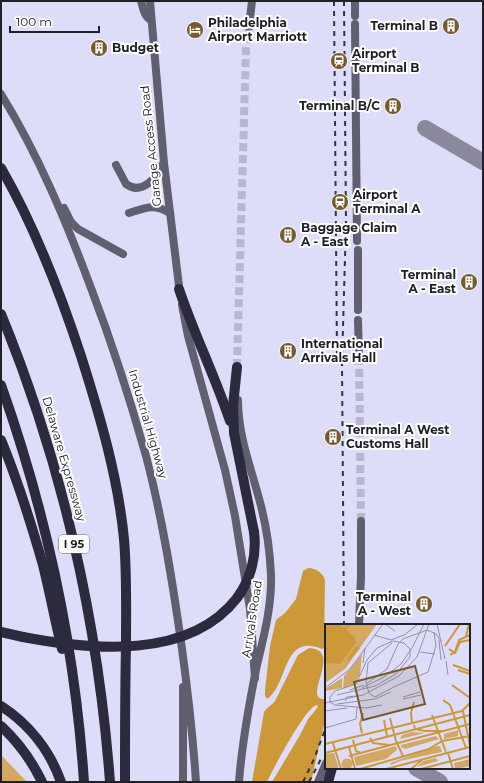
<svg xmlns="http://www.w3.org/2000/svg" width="484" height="783" font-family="Montserrat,sans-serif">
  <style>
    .green { fill: #d2a863 }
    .water { fill: #cd9938 }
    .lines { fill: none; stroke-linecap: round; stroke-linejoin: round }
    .taxiway { stroke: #89889c; stroke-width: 16 }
    .secondary-tunnel { stroke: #b8b7cf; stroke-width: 8; stroke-dasharray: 8 4; stroke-linecap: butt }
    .secondary { stroke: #605f6f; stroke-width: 8 }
    .highway { stroke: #2c2a3f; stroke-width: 10 }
    .rail { stroke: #34333e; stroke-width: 2; stroke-dasharray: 5 5; stroke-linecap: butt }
    .highway-bridge { stroke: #2c2a3f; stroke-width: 10 }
    .labels { text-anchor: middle; stroke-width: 4; stroke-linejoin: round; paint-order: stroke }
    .shield { fill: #fff; stroke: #636369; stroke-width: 1 }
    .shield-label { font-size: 11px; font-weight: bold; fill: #202029 }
    .poi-label { font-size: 12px; font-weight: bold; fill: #202029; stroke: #fff; text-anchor: start }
    .street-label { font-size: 12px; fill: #202029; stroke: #fff }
    .inset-river { fill: none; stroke: #cd9938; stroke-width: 2 }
    .inset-road { fill: none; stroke: #9291a6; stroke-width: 1 }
    .view { fill: #755b2d; fill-opacity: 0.15; stroke: #755b2d; stroke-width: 2 }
    .inset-edge { fill: none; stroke: #202029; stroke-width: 2 }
  </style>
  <rect width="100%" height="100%" fill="#deddf9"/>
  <path class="green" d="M 1,755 L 27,782 L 1,782 Z"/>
  <g class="water">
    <path d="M 308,568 C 316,568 323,573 325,580 L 324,648 L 322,649 C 282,632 289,684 267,699 L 265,696 L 265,690 L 270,646 L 276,620 L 285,613 L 296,599 L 303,571 Z"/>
    <path d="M 309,648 C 345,650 299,701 326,699 L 326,716 L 311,782 L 272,782 L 300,735 L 308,719 L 318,707 L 317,705 C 306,706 273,769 267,782 L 252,782 L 264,712 C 267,707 271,706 275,701 L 298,655 Z"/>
  </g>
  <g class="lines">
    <g class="taxiway">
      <path d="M 425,128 L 483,162"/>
      <path d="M 416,768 L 440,782"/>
    </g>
    <g class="secondary-tunnel">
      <path d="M 359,357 L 361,521"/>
      <path d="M 237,367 L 246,48 L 249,27"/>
    </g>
    <g class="secondary">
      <path d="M 141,1 C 143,8 144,16 151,20"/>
      <path d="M 150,1 L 164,163 L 180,294"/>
      <path d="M 355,1 L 355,16"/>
      <path d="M 355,24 L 357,241"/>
      <path d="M 249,27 L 252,1"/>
      <path d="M 1,94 C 38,154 66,221 91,288 C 112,343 130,399 146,456 C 163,520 173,584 182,649 C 188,693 193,737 196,782"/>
      <path d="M 116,165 L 126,184 C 142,196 157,177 163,164"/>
      <path d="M 64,208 L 71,222 L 78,229 L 123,254"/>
      <path d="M 129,213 C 145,208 154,203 170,213"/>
      <path d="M 358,250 L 358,310"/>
      <path d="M 182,305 L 188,336 L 225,470 L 235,516 L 250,609 L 255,678"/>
      <path d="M 358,320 L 359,357"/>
      <path d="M 238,400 C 238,437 252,470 261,506 C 267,529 270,552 271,575 C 272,605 264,636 257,665 C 249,704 242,743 239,782"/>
      <path d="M 359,625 L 361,576 L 361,521"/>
      <path d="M 183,782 L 183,687"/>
      <path d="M 318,782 L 326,763"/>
    </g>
    <g class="highway">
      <path d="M 1,168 C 35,227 60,292 81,356 C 100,416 118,477 124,539 C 127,574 126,609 126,645 C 125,690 125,736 125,782"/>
      <path d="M 179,289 C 194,334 215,376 230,421"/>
      <path d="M 1,314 C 62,463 98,622 110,782"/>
      <path d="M 237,367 L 233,406 L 234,433 L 254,532"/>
      <path d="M 1,385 C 46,512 75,648 84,782"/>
      <path d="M 1,440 C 18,481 31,523 43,565 C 50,593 55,621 62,649"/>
      <path d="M 1,632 L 23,637"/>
      <path d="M 1,706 C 29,724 50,751 61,782"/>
      <path d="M 1,726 C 18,742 32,761 42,782"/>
      <path d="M 328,782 L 332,768"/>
    </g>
    <g class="rail">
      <path d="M 334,1 L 337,355"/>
      <path d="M 344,1 L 346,223 L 342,362 L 344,625"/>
      <path d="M 303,782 L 314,759 L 326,727"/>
      <path d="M 309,782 L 321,759"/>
    </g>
    <path class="highway-bridge" d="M 23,637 C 91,650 189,660 237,598 C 251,579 257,555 254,532"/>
  </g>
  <defs>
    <g id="building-disc" transform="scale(0.9)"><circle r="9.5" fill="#755b2d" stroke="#fff"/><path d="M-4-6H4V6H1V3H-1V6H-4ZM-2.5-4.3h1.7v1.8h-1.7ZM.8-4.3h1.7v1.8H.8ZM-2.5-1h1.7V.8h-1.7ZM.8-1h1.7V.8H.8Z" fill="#fff"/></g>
    <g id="hotel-disc" transform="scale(0.9)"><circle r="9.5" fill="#755b2d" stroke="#fff"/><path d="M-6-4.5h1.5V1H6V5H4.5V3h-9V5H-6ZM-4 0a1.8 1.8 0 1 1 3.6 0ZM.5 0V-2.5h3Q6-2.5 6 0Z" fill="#fff"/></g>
    <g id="station-disc" transform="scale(0.9)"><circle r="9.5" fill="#755b2d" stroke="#fff"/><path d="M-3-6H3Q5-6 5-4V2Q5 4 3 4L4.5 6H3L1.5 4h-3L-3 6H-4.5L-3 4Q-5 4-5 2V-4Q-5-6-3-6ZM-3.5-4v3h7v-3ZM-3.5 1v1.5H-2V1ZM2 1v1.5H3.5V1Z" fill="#fff"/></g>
  </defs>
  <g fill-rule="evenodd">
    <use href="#building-disc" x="451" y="26"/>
    <use href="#hotel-disc" x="195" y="30"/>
    <use href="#building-disc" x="99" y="48"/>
    <use href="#station-disc" x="339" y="61"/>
    <use href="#building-disc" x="393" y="106"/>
    <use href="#station-disc" x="340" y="202"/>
    <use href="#building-disc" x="288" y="235"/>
    <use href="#building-disc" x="469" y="282"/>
    <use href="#building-disc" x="288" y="351"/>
    <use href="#building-disc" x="333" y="437"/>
    <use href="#building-disc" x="424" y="604"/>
  </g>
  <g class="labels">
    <rect class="shield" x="59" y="535" width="30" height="18" rx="3"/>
    <g class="shield-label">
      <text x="74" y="548">I 95</text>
    </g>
    <g class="poi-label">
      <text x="208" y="27">Philadelphia<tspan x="208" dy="14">Airport Marriott</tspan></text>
      <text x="438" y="30" text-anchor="end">Terminal B</text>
      <text x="112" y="52">Budget</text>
      <text x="352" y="58">Airport<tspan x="352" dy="14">Terminal B</tspan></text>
      <text x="380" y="110" text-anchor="end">Terminal B/C</text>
      <text x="353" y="199">Airport<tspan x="353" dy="14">Terminal A</tspan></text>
      <text x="301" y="232">Baggage Claim<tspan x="301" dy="14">A - East</tspan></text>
      <text x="456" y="279" text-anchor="end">Terminal<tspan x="456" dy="14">A - East</tspan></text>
      <text x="301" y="348">International<tspan x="301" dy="14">Arrivals Hall</tspan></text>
      <text x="346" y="434">Terminal A West<tspan x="346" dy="14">Customs Hall</tspan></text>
      <text x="411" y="601" text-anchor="end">Terminal<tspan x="411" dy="14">A - West</tspan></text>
    </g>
    <g class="street-label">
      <text transform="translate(151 146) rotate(-96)" y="4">Garage Access Road</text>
      <text transform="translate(148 424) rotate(74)" y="4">Industrial Highway</text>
      <text transform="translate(64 459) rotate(74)" y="4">Delaware Expressway</text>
      <text transform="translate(252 619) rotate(-81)" y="4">Arrivals Road</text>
    </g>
  </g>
  <g transform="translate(325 624)">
    <rect width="145" height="145" fill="#deddf9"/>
    <path d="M 0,0 L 52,0 L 20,45 L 0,59 ZM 37,30 L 35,51 L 28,61 L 18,64 L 19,52 ZM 17,54 L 17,64 L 0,67 L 0,65 ZM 133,106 L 133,112 L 119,115 L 119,110 ZM 87,108 L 100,109 L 75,115 L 77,111 ZM 111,112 L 114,115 L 80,125 L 76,123 L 76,121 ZM 71,122 L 72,126 L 61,135 L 31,142 L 29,133 ZM 112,122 L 115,122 L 117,128 L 75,137 L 66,141 L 65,139 ZM 9,129 L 14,145 L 0,145 L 0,130 ZM 111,134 L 113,137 L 92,143 L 98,137 ZM16.5 140a5.5 5.5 0 1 1 11 0a5.5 5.5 0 1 1-11 0ZM 145,135 L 145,142 L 130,145 L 129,139 Z" fill="#d2a863"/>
    <path d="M 0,0 L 15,0 L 17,3 L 25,1 L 21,5 L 26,11 L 29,11 L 31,19 L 15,40 L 0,39 ZM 31,22 L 35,24 L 23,38 L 22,35 Z" fill="#cd9938"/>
    <path class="inset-river" d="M 141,12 L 144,0M 120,22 L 135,0M 124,25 L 130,29 L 135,18 L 145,16M 125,31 L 130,28 L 134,16 L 145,11M 128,41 L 145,47M 133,46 L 145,50M 127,61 L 145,74M 118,76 L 125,81 L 141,124M 138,87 L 145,122M 107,91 L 121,128M 65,94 L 71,117 L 78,132M 59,96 L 62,112M 87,99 L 86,89 L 89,78M 89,101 L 90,105 L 100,107 L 119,107M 37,109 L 35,100 L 38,89M 45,114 L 48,119 L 64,121M 28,116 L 31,127 L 36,129M 117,117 L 145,112M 8,119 L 16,145M 0,120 L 125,90 L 137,87 L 145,79M 24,123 L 30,145M 0,129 L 145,91M 123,129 L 128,145M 24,132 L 145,100M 35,145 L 104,125 L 117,117M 61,145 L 145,123M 86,145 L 97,136M 96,145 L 145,132"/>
    <path class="inset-road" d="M 60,0 L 70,7M 112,0 L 120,35M 49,11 L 66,16 L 79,11M 78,12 L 93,0M 114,16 L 116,36M 67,19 L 43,39 L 41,59 L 44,69 L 50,73 L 71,62M 95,28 L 110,30M 121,37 L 123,51M 38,39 L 40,24M 41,60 L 62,45 L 73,20 L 78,15 L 102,6 L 111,10 L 116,17M 71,62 L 103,48 L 111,22 L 109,8M 0,64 L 25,45 L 58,0M 37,64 L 59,53 L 76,40 L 87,24 L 99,0M 25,66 L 39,61M 12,71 L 50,62 L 71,50 L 85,33 L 85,25 L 79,19 L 68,17 L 52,24 L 42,36 L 31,60 L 10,67 L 5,73 L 5,78 L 10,81 L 42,84M 78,73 L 95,68M 78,75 L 96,71M 20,77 L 22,73 L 31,72M 0,79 L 38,71 L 74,52 L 92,33 L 104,0M 12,80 L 50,75 L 66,68M 41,84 L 57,81M 0,87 L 22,84M 0,104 L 31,95 L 32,83"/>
    <path class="view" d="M 90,42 L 100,80 L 38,96 L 29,58 Z"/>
    <rect width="145" height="145" class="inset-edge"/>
  </g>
  <rect width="484" height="783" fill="none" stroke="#202029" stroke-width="4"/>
  <path d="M10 26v6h89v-6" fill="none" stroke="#202029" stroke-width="2"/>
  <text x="16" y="26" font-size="12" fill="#202029" stroke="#ffffff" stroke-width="3" paint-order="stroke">100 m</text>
</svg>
